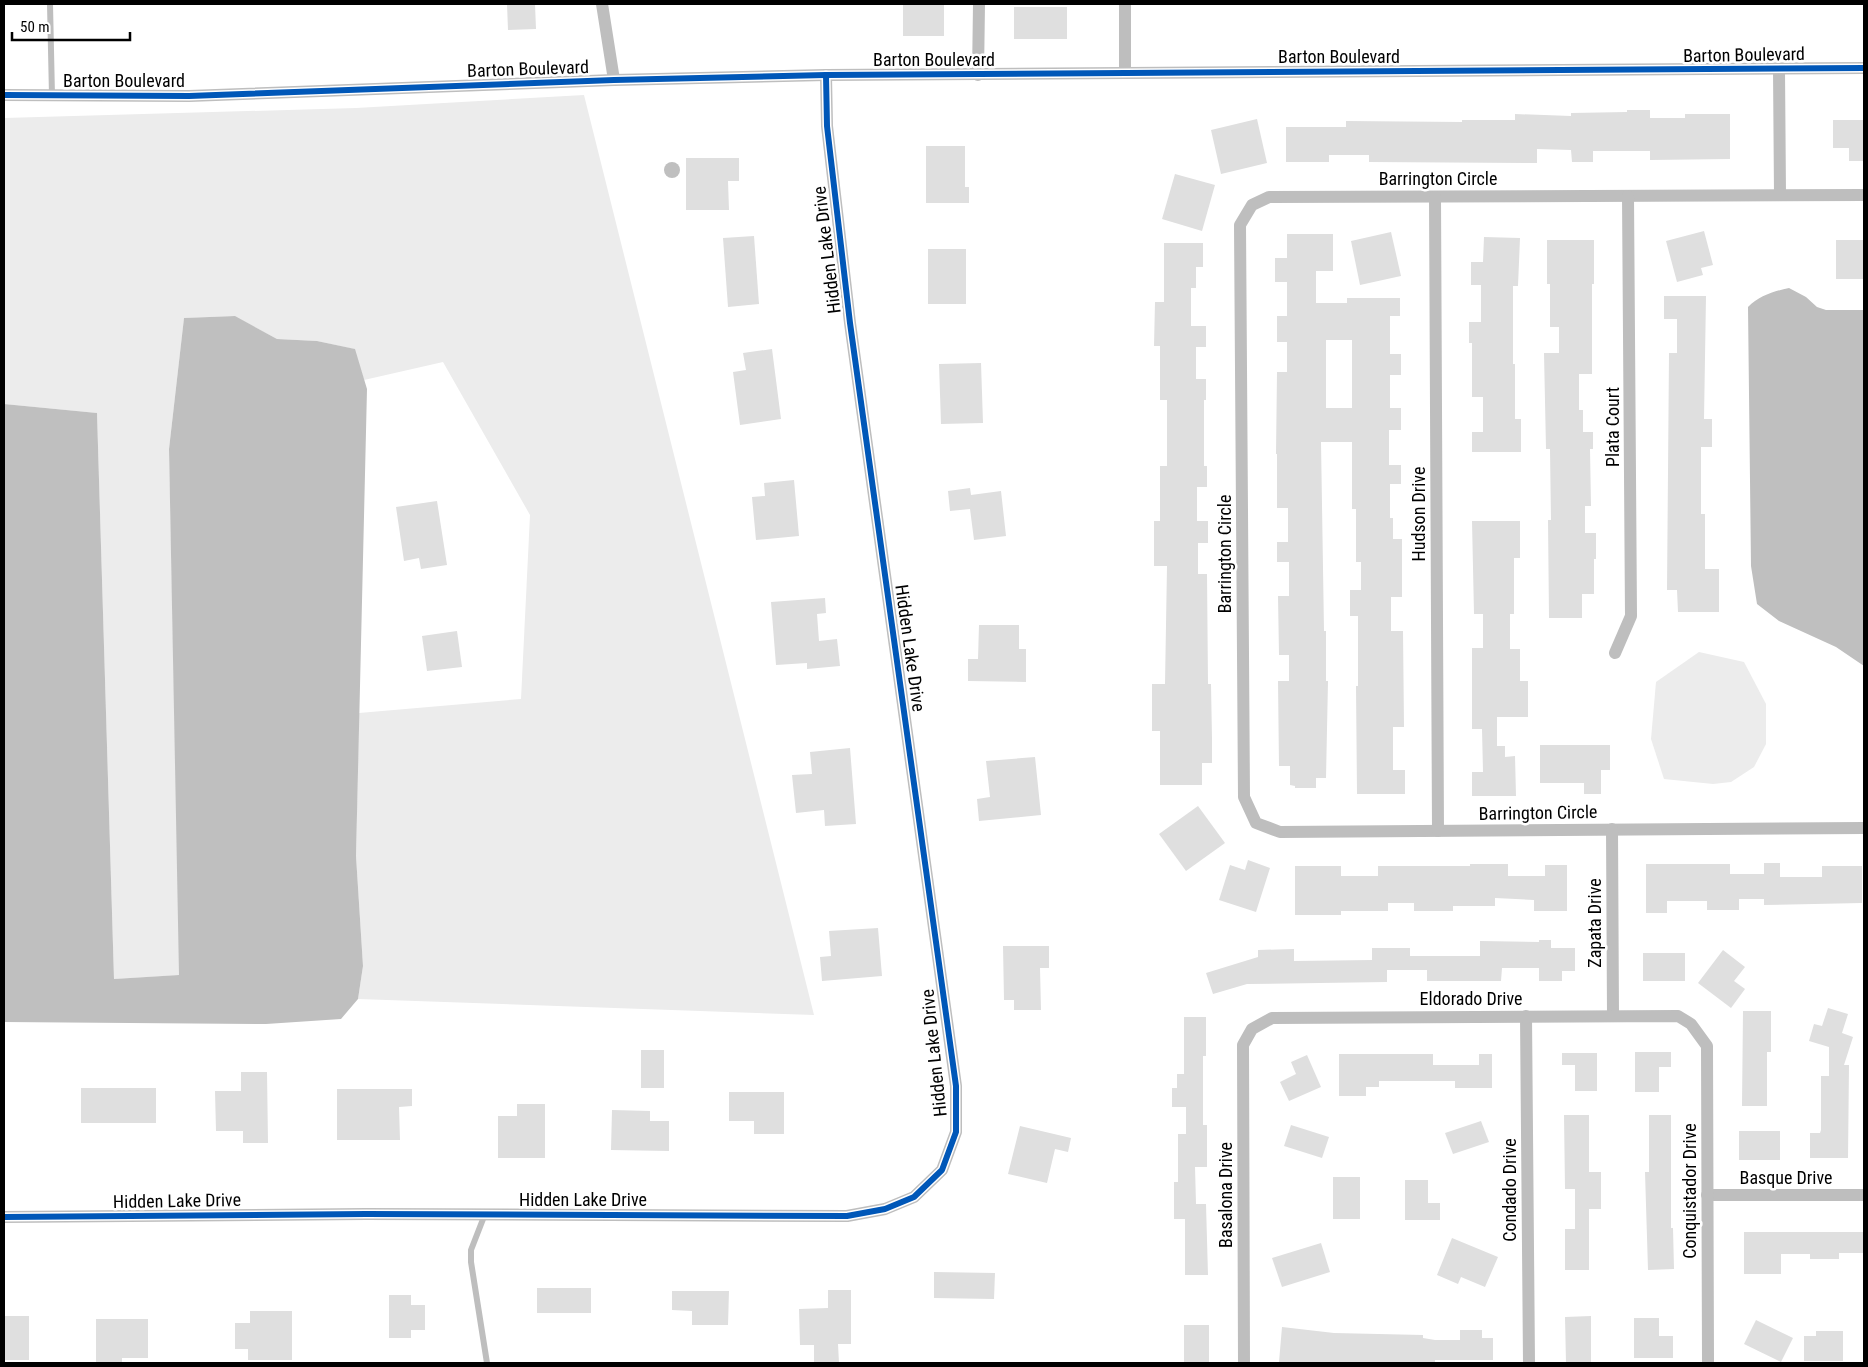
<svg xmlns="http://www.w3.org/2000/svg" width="1868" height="1367" font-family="'Roboto Condensed',sans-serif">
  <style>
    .green { fill: #ececec }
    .water { fill: #bfbfbf }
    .building { fill: #dfdfdf; fill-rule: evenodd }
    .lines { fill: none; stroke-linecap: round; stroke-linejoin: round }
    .lane { stroke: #bebebe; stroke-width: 6 }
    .street { stroke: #bebebe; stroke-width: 12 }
    .cycleway-casing { stroke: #fff; stroke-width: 9 }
    .cycleway { stroke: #0057b8; stroke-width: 6 }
    .labels { text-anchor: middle; stroke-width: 5; stroke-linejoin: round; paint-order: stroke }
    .street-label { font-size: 18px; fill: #000; stroke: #fff }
  </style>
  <rect width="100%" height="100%" fill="#fff"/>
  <g class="green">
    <path d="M 584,95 L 814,1015 L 358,999 L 363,966 L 356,856 L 359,713 L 521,699 L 530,515 L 443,362 L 364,380 L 354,349 L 317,341 L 277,339 L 234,316 L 184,318 L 169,449 L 180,975 L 114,979 L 97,413 L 4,404 L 4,118 L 356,108 Z"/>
    <path d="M 1699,652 L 1744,662 L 1766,704 L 1766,744 L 1754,767 L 1731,782 L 1713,784 L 1664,779 L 1651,739 L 1656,682 Z"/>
  </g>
  <g class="water">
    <circle cx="672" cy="170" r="8"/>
    <path d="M 1789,288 L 1806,297 L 1817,307 L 1826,310 L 1864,310 L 1864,666 L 1836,647 L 1779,621 L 1757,604 L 1751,566 L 1748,307 C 1759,296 1774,291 1789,288 Z"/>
    <path d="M 235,316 L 277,339 L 317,341 L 355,349 L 367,389 L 356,856 L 363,966 L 358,999 L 341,1019 L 266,1024 L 4,1022 L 4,404 L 97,413 L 114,979 L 179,975 L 169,449 L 184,318 Z"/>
  </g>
  <g class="building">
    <path d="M 507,4 L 535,4 L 536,29 L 508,30 Z"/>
    <rect x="903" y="5" width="41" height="31"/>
    <rect x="1014" y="7" width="53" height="32"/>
    <path d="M 1627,110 L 1650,110 L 1650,118 L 1685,118 L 1685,114 L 1730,114 L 1730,159 L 1650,160 L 1650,151 L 1593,151 L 1593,162 L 1572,162 L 1571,150 L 1537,149 L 1537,163 L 1369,162 L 1369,155 L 1329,155 L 1329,162 L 1286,162 L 1286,127 L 1346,127 L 1346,121 L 1462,122 L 1462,120 L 1515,120 L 1515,114 L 1571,116 L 1571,113 L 1627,112 Z"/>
    <path d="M 1257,119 L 1267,163 L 1221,174 L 1211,130 Z"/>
    <path d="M 1833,120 L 1864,120 L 1864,161 L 1849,161 L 1849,148 L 1833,148 Z"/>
    <path d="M 926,146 L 965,146 L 965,187 L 969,187 L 969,203 L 926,203 Z"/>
    <path d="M 686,158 L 739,158 L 739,181 L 728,181 L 729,210 L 686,210 Z"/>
    <path d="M 1175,174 L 1215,185 L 1202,231 L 1162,219 Z"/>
    <path d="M 1704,231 L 1713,265 L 1701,268 L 1703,275 L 1677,282 L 1666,241 Z"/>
    <path d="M 1391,232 L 1401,276 L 1360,285 L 1351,241 Z"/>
    <path d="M 1287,234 L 1333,234 L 1333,271 L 1316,271 L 1316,303 L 1347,303 L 1347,298 L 1400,298 L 1400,316 L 1390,316 L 1390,354 L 1401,354 L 1401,375 L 1390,375 L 1390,408 L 1401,408 L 1401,430 L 1389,430 L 1389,465 L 1401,465 L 1401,484 L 1390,484 L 1390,518 L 1393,518 L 1393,539 L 1402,539 L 1402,597 L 1391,597 L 1391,631 L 1403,631 L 1404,727 L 1393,727 L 1393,770 L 1405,770 L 1405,794 L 1357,794 L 1356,686 L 1358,686 L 1358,616 L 1350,616 L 1350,590 L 1361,590 L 1361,562 L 1356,562 L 1356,509 L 1352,509 L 1352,442 L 1321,442 L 1324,631 L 1326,631 L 1326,681 L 1328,681 L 1326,778 L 1316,778 L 1316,788 L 1295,788 L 1295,786 L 1290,785 L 1290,766 L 1279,766 L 1278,681 L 1289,681 L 1289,655 L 1279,655 L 1278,596 L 1289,596 L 1289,562 L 1277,562 L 1277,542 L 1288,542 L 1288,508 L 1277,508 L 1277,454 L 1276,454 L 1277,372 L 1287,372 L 1287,342 L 1277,342 L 1277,316 L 1287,316 L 1287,282 L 1275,282 L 1275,258 L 1287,258 ZM 1326,340 L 1352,340 L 1352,408 L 1326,408 Z"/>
    <path d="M 754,236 L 759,304 L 728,307 L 723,238 Z"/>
    <path d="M 1484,237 L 1520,238 L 1518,286 L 1513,286 L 1513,364 L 1515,364 L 1515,419 L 1521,419 L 1521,452 L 1472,452 L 1472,432 L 1483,432 L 1483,397 L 1472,397 L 1472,343 L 1469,343 L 1469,322 L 1481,322 L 1481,285 L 1471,285 L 1471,262 L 1483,262 Z"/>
    <path d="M 1547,240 L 1594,240 L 1594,284 L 1592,284 L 1592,374 L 1579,374 L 1579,410 L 1583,410 L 1583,432 L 1593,432 L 1593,449 L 1590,449 L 1591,506 L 1585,506 L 1585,533 L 1596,533 L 1596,559 L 1594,559 L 1594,594 L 1582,594 L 1582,618 L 1549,618 L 1548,520 L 1551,520 L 1550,449 L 1546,449 L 1544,353 L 1559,353 L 1559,327 L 1550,327 L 1550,284 L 1547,284 Z"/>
    <rect x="1836" y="240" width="28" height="39"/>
    <path d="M 1164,243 L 1203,243 L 1203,267 L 1196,267 L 1196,288 L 1191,288 L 1191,326 L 1206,326 L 1206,347 L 1196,347 L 1196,379 L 1206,379 L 1206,400 L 1204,400 L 1204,466 L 1207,466 L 1207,487 L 1197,487 L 1197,521 L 1208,521 L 1208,543 L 1198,543 L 1198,574 L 1207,574 L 1208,684 L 1211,684 L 1212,739 L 1212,763 L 1202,763 L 1202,785 L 1160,785 L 1160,731 L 1152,731 L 1152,684 L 1165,684 L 1167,566 L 1154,566 L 1154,521 L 1160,521 L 1160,466 L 1167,466 L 1167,400 L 1160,400 L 1160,346 L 1154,346 L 1155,302 L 1164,302 Z"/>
    <rect x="928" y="249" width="38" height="55"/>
    <path d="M 1664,296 L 1706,296 L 1704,419 L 1712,419 L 1712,447 L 1701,447 L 1701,514 L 1705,514 L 1705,569 L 1719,569 L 1719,612 L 1678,612 L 1677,590 L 1667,590 L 1669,353 L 1677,353 L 1677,319 L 1664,319 Z"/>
    <path d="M 772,349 L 781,419 L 740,425 L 733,372 L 746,370 L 743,353 Z"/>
    <path d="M 981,363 L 983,423 L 941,424 L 939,364 Z"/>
    <path d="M 794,480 L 799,536 L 756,540 L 752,497 L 765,496 L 764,483 Z"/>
    <path d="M 970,488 L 971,495 L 1001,491 L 1006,536 L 974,540 L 970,509 L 950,511 L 948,491 Z"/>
    <path d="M 437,501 L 447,565 L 421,569 L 419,558 L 404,561 L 396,507 Z"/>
    <path d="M 1472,521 L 1520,521 L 1520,558 L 1514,558 L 1514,614 L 1510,614 L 1510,649 L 1520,649 L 1520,681 L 1528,681 L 1528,717 L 1497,717 L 1497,746 L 1505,746 L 1505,757 L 1515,756 L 1516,796 L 1472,796 L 1472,772 L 1483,772 L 1482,729 L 1472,729 L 1472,648 L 1483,648 L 1483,614 L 1474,614 Z"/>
    <path d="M 825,598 L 826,613 L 817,614 L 819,641 L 837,639 L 840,666 L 807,669 L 807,663 L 776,665 L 771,602 Z"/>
    <path d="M 979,625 L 1019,625 L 1019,649 L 1026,649 L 1026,682 L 968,681 L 968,659 L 978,659 Z"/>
    <path d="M 457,631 L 462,667 L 427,671 L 422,636 Z"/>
    <path d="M 1540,745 L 1610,745 L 1610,770 L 1601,770 L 1601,794 L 1584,794 L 1584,783 L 1540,783 Z"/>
    <path d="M 850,748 L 856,824 L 825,826 L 824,810 L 796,813 L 792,775 L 812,774 L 810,752 Z"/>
    <path d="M 1035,757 L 1041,815 L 979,821 L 977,799 L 990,797 L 986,761 Z"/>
    <path d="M 1198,806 L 1225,843 L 1186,871 L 1159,834 Z"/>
    <path d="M 1248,860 L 1270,868 L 1256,912 L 1219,900 L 1230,865 L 1245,870 Z"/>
    <path d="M 1764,863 L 1780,863 L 1780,877 L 1822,877 L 1822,866 L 1862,866 L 1862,903 L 1764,905 L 1764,899 L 1739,899 L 1739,910 L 1707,910 L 1707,901 L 1667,901 L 1667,913 L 1646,913 L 1646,864 L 1730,864 L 1730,874 L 1764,874 Z"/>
    <path d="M 1470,864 L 1508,864 L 1508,876 L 1545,876 L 1545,865 L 1567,865 L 1567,911 L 1534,911 L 1534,900 L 1495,898 L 1495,906 L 1453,906 L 1453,911 L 1414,911 L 1414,903 L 1388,903 L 1388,911 L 1341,911 L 1341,915 L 1295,915 L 1295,866 L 1341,866 L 1341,876 L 1378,876 L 1378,866 L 1470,866 Z"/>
    <path d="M 878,928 L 882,976 L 822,981 L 820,957 L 831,956 L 829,931 Z"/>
    <path d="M 1539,940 L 1551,940 L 1551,948 L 1575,948 L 1575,971 L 1562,971 L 1562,981 L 1539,981 L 1539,968 L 1502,968 L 1501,981 L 1427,981 L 1427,970 L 1387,970 L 1387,982 L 1247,984 L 1213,994 L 1206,973 L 1258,957 L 1258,950 L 1294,949 L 1294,961 L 1372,960 L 1372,948 L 1410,948 L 1410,956 L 1480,956 L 1480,941 L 1539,942 Z"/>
    <path d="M 1003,946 L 1049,946 L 1049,968 L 1040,968 L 1041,1010 L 1014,1010 L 1014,1000 L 1004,1000 Z"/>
    <path d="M 1723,950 L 1745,967 L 1734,981 L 1745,989 L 1731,1008 L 1698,983 Z"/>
    <rect x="1643" y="953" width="42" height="28"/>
    <path d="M 1828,1008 L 1848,1014 L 1842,1033 L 1853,1037 L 1844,1065 L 1849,1065 L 1848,1158 L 1810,1158 L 1810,1133 L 1820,1133 L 1821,1130 L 1821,1076 L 1829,1076 L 1829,1047 L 1809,1041 L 1814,1024 L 1822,1026 Z"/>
    <path d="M 1743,1011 L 1771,1011 L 1771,1052 L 1767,1052 L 1767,1106 L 1742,1106 Z"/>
    <path d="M 1184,1017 L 1206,1017 L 1206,1056 L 1203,1056 L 1203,1125 L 1207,1125 L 1207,1167 L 1195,1167 L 1196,1204 L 1206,1204 L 1208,1275 L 1185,1275 L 1185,1219 L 1174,1219 L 1174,1182 L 1178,1182 L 1178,1134 L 1186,1134 L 1186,1107 L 1172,1107 L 1172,1088 L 1177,1088 L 1177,1074 L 1184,1074 Z"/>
    <rect x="641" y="1050" width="23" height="38"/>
    <path d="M 1635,1052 L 1671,1052 L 1671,1067 L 1659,1067 L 1659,1092 L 1635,1092 Z"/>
    <path d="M 1562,1053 L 1597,1053 L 1597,1091 L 1575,1091 L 1575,1065 L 1562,1065 Z"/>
    <path d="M 1339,1054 L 1433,1054 L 1433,1065 L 1479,1065 L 1479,1054 L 1492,1054 L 1492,1088 L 1455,1088 L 1455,1081 L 1379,1081 L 1379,1087 L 1366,1087 L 1366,1096 L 1339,1096 Z"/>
    <path d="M 1307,1055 L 1321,1087 L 1289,1101 L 1280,1082 L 1296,1074 L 1291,1062 Z"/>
    <path d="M 241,1072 L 267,1072 L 268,1143 L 243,1143 L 243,1131 L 216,1131 L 215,1091 L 241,1091 Z"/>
    <rect x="81" y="1088" width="75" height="35"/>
    <path d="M 337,1089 L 412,1089 L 412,1106 L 399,1107 L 400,1140 L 337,1140 Z"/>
    <path d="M 729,1092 L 784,1092 L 784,1134 L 754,1134 L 754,1121 L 729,1121 Z"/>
    <path d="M 517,1104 L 545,1104 L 545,1158 L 498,1158 L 498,1116 L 517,1116 Z"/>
    <path d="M 612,1110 L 650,1111 L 650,1121 L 669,1121 L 669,1151 L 611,1150 Z"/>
    <path d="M 1564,1115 L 1589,1115 L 1589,1172 L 1601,1172 L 1601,1209 L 1589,1209 L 1589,1270 L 1565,1270 L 1565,1229 L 1575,1229 L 1575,1189 L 1565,1189 Z"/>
    <path d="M 1649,1115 L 1671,1115 L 1671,1228 L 1673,1228 L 1674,1269 L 1648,1270 L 1645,1172 L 1649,1172 Z"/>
    <path d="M 1481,1121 L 1489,1142 L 1453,1154 L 1445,1133 Z"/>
    <path d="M 1291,1125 L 1329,1137 L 1322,1158 L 1284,1146 Z"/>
    <path d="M 1020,1126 L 1071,1138 L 1068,1152 L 1055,1149 L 1047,1183 L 1008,1174 Z"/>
    <rect x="1739" y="1131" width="41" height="29"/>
    <rect x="1333" y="1177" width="27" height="42"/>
    <path d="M 1405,1180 L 1428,1180 L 1428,1203 L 1440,1203 L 1440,1220 L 1405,1220 Z"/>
    <path d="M 1744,1232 L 1864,1232 L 1864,1253 L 1839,1253 L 1839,1259 L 1810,1259 L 1810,1254 L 1781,1254 L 1781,1274 L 1744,1274 Z"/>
    <path d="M 1452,1238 L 1498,1257 L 1485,1287 L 1461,1277 L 1458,1284 L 1437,1275 Z"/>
    <path d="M 1321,1243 L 1330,1272 L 1282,1287 L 1272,1258 Z"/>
    <path d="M 934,1272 L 995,1273 L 994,1299 L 934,1298 Z"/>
    <rect x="537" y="1288" width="54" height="25"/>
    <path d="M 828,1290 L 851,1290 L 851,1344 L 838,1344 L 839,1363 L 814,1363 L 814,1345 L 800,1345 L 799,1309 L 828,1308 Z"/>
    <path d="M 672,1291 L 729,1291 L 728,1325 L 692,1325 L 692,1311 L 672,1310 Z"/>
    <path d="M 389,1295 L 411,1295 L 411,1305 L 425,1305 L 425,1330 L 411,1330 L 411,1338 L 389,1338 Z"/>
    <path d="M 250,1311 L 292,1311 L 292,1360 L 248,1360 L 248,1349 L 235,1349 L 235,1323 L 250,1323 Z"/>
    <rect x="4" y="1316" width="25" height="44"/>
    <path d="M 1591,1316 L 1591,1363 L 1566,1363 L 1565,1317 Z"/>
    <path d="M 1634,1318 L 1659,1318 L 1659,1336 L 1673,1336 L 1673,1358 L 1634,1358 Z"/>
    <path d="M 96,1319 L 148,1319 L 148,1358 L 122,1358 L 122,1363 L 96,1363 Z"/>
    <path d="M 1756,1320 L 1793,1338 L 1781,1362 L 1744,1344 Z"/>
    <rect x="1184" y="1325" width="25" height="38"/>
    <path d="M 1282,1327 L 1334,1333 L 1423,1335 L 1423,1338 L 1435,1340 L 1460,1340 L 1460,1330 L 1482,1330 L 1482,1338 L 1493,1338 L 1493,1360 L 1435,1360 L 1435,1362 L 1382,1363 L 1279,1362 Z"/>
    <path d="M 1816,1331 L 1843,1331 L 1843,1361 L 1804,1361 L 1804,1336 L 1816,1336 Z"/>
  </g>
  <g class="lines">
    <g class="lane">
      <path d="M 50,4 L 52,96"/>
      <path d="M 485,1214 L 471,1250 L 471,1262 L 487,1363"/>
    </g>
    <g class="street">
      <path d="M 602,4 L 614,80"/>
      <path d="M 1125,4 L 1125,73"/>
      <path d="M 1779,70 L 1780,195"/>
      <path d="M 978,75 L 979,4"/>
      <path d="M 4,95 L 189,96 L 614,80 L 826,75 L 1864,68"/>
      <path d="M 1864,195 L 1269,197 L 1252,205 L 1240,225 L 1244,797 L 1256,823 L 1280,832 L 1864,828"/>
      <path d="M 1435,197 L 1438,831"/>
      <path d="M 1615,653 L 1631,616 L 1628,196"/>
      <path d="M 1612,829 L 1613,1016"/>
      <path d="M 1526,1016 L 1529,1363"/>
      <path d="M 1707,1195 L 1864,1195"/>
      <path d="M 4,1217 L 366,1214 L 847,1216 L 885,1209 L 914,1197 L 942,1170 L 956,1132 L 956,1086 L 850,323 L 827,126 L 826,75"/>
      <path d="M 1244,1363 L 1243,1045 L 1252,1029 L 1272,1018 L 1678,1016 L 1691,1024 L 1707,1046 L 1708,1363"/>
    </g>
    <g class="cycleway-casing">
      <g id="cycleway">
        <path d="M 4,95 L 189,96 L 614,80 L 826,75 L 1864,68"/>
        <path d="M 4,1217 L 366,1214 L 847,1216 L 885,1209 L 914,1197 L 942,1170 L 956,1132 L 956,1086 L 850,323 L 827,126 L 826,75"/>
      </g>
    </g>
    <use href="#cycleway" class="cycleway"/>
  </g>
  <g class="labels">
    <g class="street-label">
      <text transform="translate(1744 55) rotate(-1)" y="6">Barton Boulevard</text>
      <text x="1339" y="63">Barton Boulevard</text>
      <text x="934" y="66">Barton Boulevard</text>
      <text transform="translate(528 69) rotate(-2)" y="6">Barton Boulevard</text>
      <text x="124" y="87">Barton Boulevard</text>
      <text x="1438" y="185">Barrington Circle</text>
      <text transform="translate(827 250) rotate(-97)" y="6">Hidden Lake Drive</text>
      <text transform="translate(1613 427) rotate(-90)" y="6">Plata Court</text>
      <text transform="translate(1419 514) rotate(-90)" y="6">Hudson Drive</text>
      <text transform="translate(1225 554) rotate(-90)" y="6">Barrington Circle</text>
      <text transform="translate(910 648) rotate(82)" y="6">Hidden Lake Drive</text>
      <text transform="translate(1538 813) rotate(-1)" y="6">Barrington Circle</text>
      <text transform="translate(1595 923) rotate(-90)" y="6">Zapata Drive</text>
      <text x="1471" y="1005">Eldorado Drive</text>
      <text transform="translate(934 1053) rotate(-96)" y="6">Hidden Lake Drive</text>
      <text x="1786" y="1184">Basque Drive</text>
      <text transform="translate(1510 1190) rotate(-90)" y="6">Condado Drive</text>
      <text transform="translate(1690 1191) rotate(-90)" y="6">Conquistador Drive</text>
      <text transform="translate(1226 1195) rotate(-90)" y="6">Basalona Drive</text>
      <text x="583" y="1206">Hidden Lake Drive</text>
      <text transform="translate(177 1201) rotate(-1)" y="6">Hidden Lake Drive</text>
    </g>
  </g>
  <rect width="1868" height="1367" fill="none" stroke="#000000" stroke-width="10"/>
  <path d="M12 32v8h118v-8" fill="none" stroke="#000000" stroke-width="2.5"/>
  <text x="20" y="32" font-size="15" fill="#000000" stroke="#ffffff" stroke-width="4" paint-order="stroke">50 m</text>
</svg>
